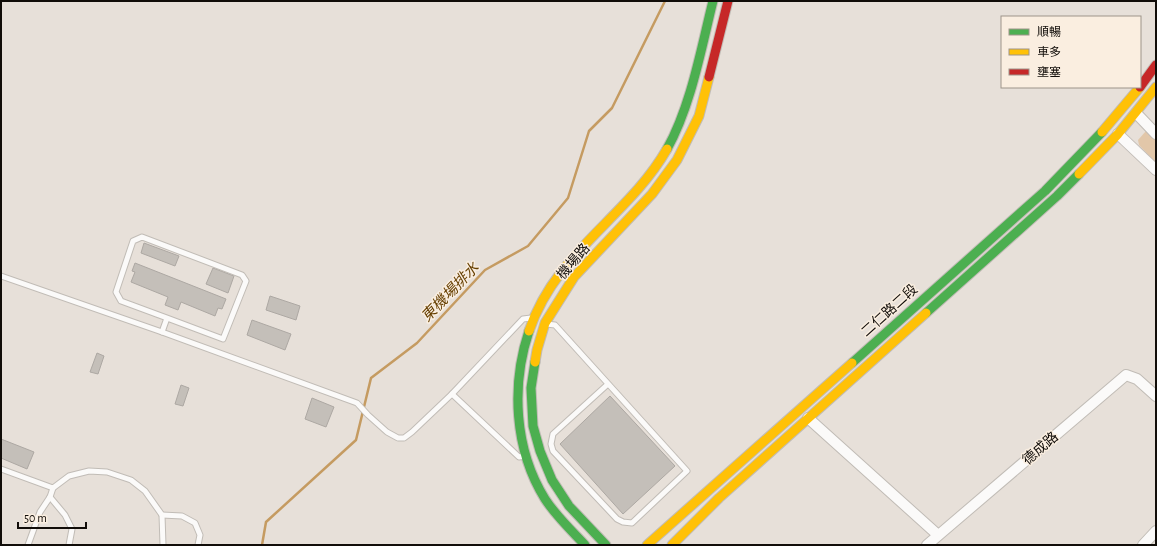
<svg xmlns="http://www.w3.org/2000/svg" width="1157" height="546" font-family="'Alegreya Sans','Noto Sans TC',sans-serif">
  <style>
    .green { fill: #e2c7a9 }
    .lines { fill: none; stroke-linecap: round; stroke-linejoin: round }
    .stream { stroke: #c59b61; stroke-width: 2.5 }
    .building { fill: #c4bfb9; stroke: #ada8a3 }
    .lane-casing { stroke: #c1bcb6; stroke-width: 7 }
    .street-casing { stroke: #c1bcb6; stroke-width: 12 }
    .fast-casing { stroke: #c1bcb6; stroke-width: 11 }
    .slow-casing { stroke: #c1bcb6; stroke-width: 11 }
    .jam-casing { stroke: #c1bcb6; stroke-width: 11 }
    .lane { stroke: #fbfaf9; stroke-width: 5 }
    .street { stroke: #fbfaf9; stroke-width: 10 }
    .fast { stroke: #4caf50; stroke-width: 9 }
    .slow { stroke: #ffc107; stroke-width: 9 }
    .jam { stroke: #c62828; stroke-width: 9 }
    .labels { text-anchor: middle; stroke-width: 3; stroke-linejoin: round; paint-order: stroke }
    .street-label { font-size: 14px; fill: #110d09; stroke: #faeee0 }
    .water-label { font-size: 15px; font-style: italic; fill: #663f00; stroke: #faeee0 }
  </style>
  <rect width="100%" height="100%" fill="#e7e0d9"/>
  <path class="green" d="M 1146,131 L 1156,139 L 1156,163 L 1139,145 L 1138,140 Z"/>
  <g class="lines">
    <path class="stream" d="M 262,545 L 266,522 L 356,440 L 371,378 L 417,343 L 485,270 L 528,246 L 568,198 L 589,131 L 612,108 L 665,1"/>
  </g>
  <g class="building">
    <path d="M 144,243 L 179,256 L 175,266 L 141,253 Z"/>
    <path d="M 135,263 L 226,299 L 222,309 L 218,308 L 215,316 L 181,302 L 178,310 L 165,305 L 168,297 L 131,282 L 135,272 L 132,271 Z"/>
    <path d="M 213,268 L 234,276 L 228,293 L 206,284 Z"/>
    <path d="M 270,296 L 300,306 L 296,320 L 266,310 Z"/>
    <path d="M 252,320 L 291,334 L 285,350 L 247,335 Z"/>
    <path d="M 97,353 L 104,356 L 98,374 L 90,372 Z"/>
    <path d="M 181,385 L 189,388 L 183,406 L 175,404 Z"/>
    <path d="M 610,396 L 675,466 L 623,514 L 560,444 Z"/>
    <path d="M 312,398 L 334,407 L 326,427 L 305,419 Z"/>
    <path d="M 1,439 L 34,452 L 27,469 L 1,458 Z"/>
  </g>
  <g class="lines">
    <g class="lane-casing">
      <g id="lane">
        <path d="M 1,276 L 162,332 L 357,403 L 368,415 L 387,432 L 398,438 L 404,438 L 412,432 L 452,394 L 523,319 L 531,318"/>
        <path d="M 546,324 L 555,325 L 687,471 L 632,523 L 623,522 L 617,519 L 553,451 L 551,444 L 553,434 L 608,384"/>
        <path d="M 162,332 L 167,318 L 223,339 L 246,281 L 242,275 L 142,237 L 133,241 L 116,292 L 121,301 L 167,318"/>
        <path d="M 452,394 L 519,457 L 526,456"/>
        <path d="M 1,469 L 53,488 L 69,476 L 89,471 L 107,472 L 131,480 L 145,491 L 162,515 L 163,545"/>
        <path d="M 50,497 L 65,515 L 72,529 L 69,545"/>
        <path d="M 162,515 L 182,516 L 195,523 L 200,535 L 198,545"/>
        <path d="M 28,545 L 40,512 L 50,497 L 53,488"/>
      </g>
    </g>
    <g class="street-casing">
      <g id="street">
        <path d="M 1136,113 L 1156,134"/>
        <path d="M 1118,134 L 1156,170"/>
        <path d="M 808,418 L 938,535"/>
        <path d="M 927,545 L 1126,375 L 1137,379 L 1156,396"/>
        <path d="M 1143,545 L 1156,531"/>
      </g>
    </g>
    <g class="fast-casing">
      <g id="fast">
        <path d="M 667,149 C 691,106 701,49 713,1"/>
        <path d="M 926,313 L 1057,196 L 1079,174"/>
        <path d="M 529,331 C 511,385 514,449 545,499 C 556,516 571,530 585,545"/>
        <path d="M 535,362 L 531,388 L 533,426 L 540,451 L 552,480 L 569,506 L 606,545"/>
        <path d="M 852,363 L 1045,191 L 1102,132"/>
      </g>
    </g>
    <g class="slow-casing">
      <g id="slow">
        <path d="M 1102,132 L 1140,87"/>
        <path d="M 1079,174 L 1118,134 L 1156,87"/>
        <path d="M 529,331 C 556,251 628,217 667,149"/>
        <path d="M 535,362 L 537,350 L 545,323 L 574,277 L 652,194 L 677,160 L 699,116 L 709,77"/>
        <path d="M 647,545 L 852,363"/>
        <path d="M 672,545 L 719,498 L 926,313"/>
      </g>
    </g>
    <g class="jam-casing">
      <g id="jam">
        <path d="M 709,77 L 728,1"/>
        <path d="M 1140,87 L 1156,65"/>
      </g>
    </g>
    <use href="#lane" class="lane"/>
    <use href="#street" class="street"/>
    <use href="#fast" class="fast"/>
    <use href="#slow" class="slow"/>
    <use href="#jam" class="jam"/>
  </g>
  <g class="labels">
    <g class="street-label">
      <text transform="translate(573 261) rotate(-49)" y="5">機場路</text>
      <text transform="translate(889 310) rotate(-42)" y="5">二仁路二段</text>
      <text transform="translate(1040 448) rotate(-41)" y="5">德成路</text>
    </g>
    <g class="water-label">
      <text transform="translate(450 292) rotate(-46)" y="5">東機場排水</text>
    </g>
  </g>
  <rect width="1157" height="546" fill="none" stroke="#110d09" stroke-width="4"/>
  <rect x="1001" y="16" width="140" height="72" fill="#faeee0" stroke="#9d948a"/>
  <rect x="1009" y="29" width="20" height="6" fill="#4caf50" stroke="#9d948a"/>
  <text x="1037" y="36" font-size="12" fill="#110d09">順暢</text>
  <rect x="1009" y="49" width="20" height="6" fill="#ffc107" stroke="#9d948a"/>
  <text x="1037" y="56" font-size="12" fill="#110d09">車多</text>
  <rect x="1009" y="69" width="20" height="6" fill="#c62828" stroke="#9d948a"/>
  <text x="1037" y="76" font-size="12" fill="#110d09">壅塞</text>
  <path d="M18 522v6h68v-6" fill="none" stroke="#110d09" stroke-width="2"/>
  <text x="24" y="522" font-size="12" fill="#110d09" stroke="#faeee0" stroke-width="3" paint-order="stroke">50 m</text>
</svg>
